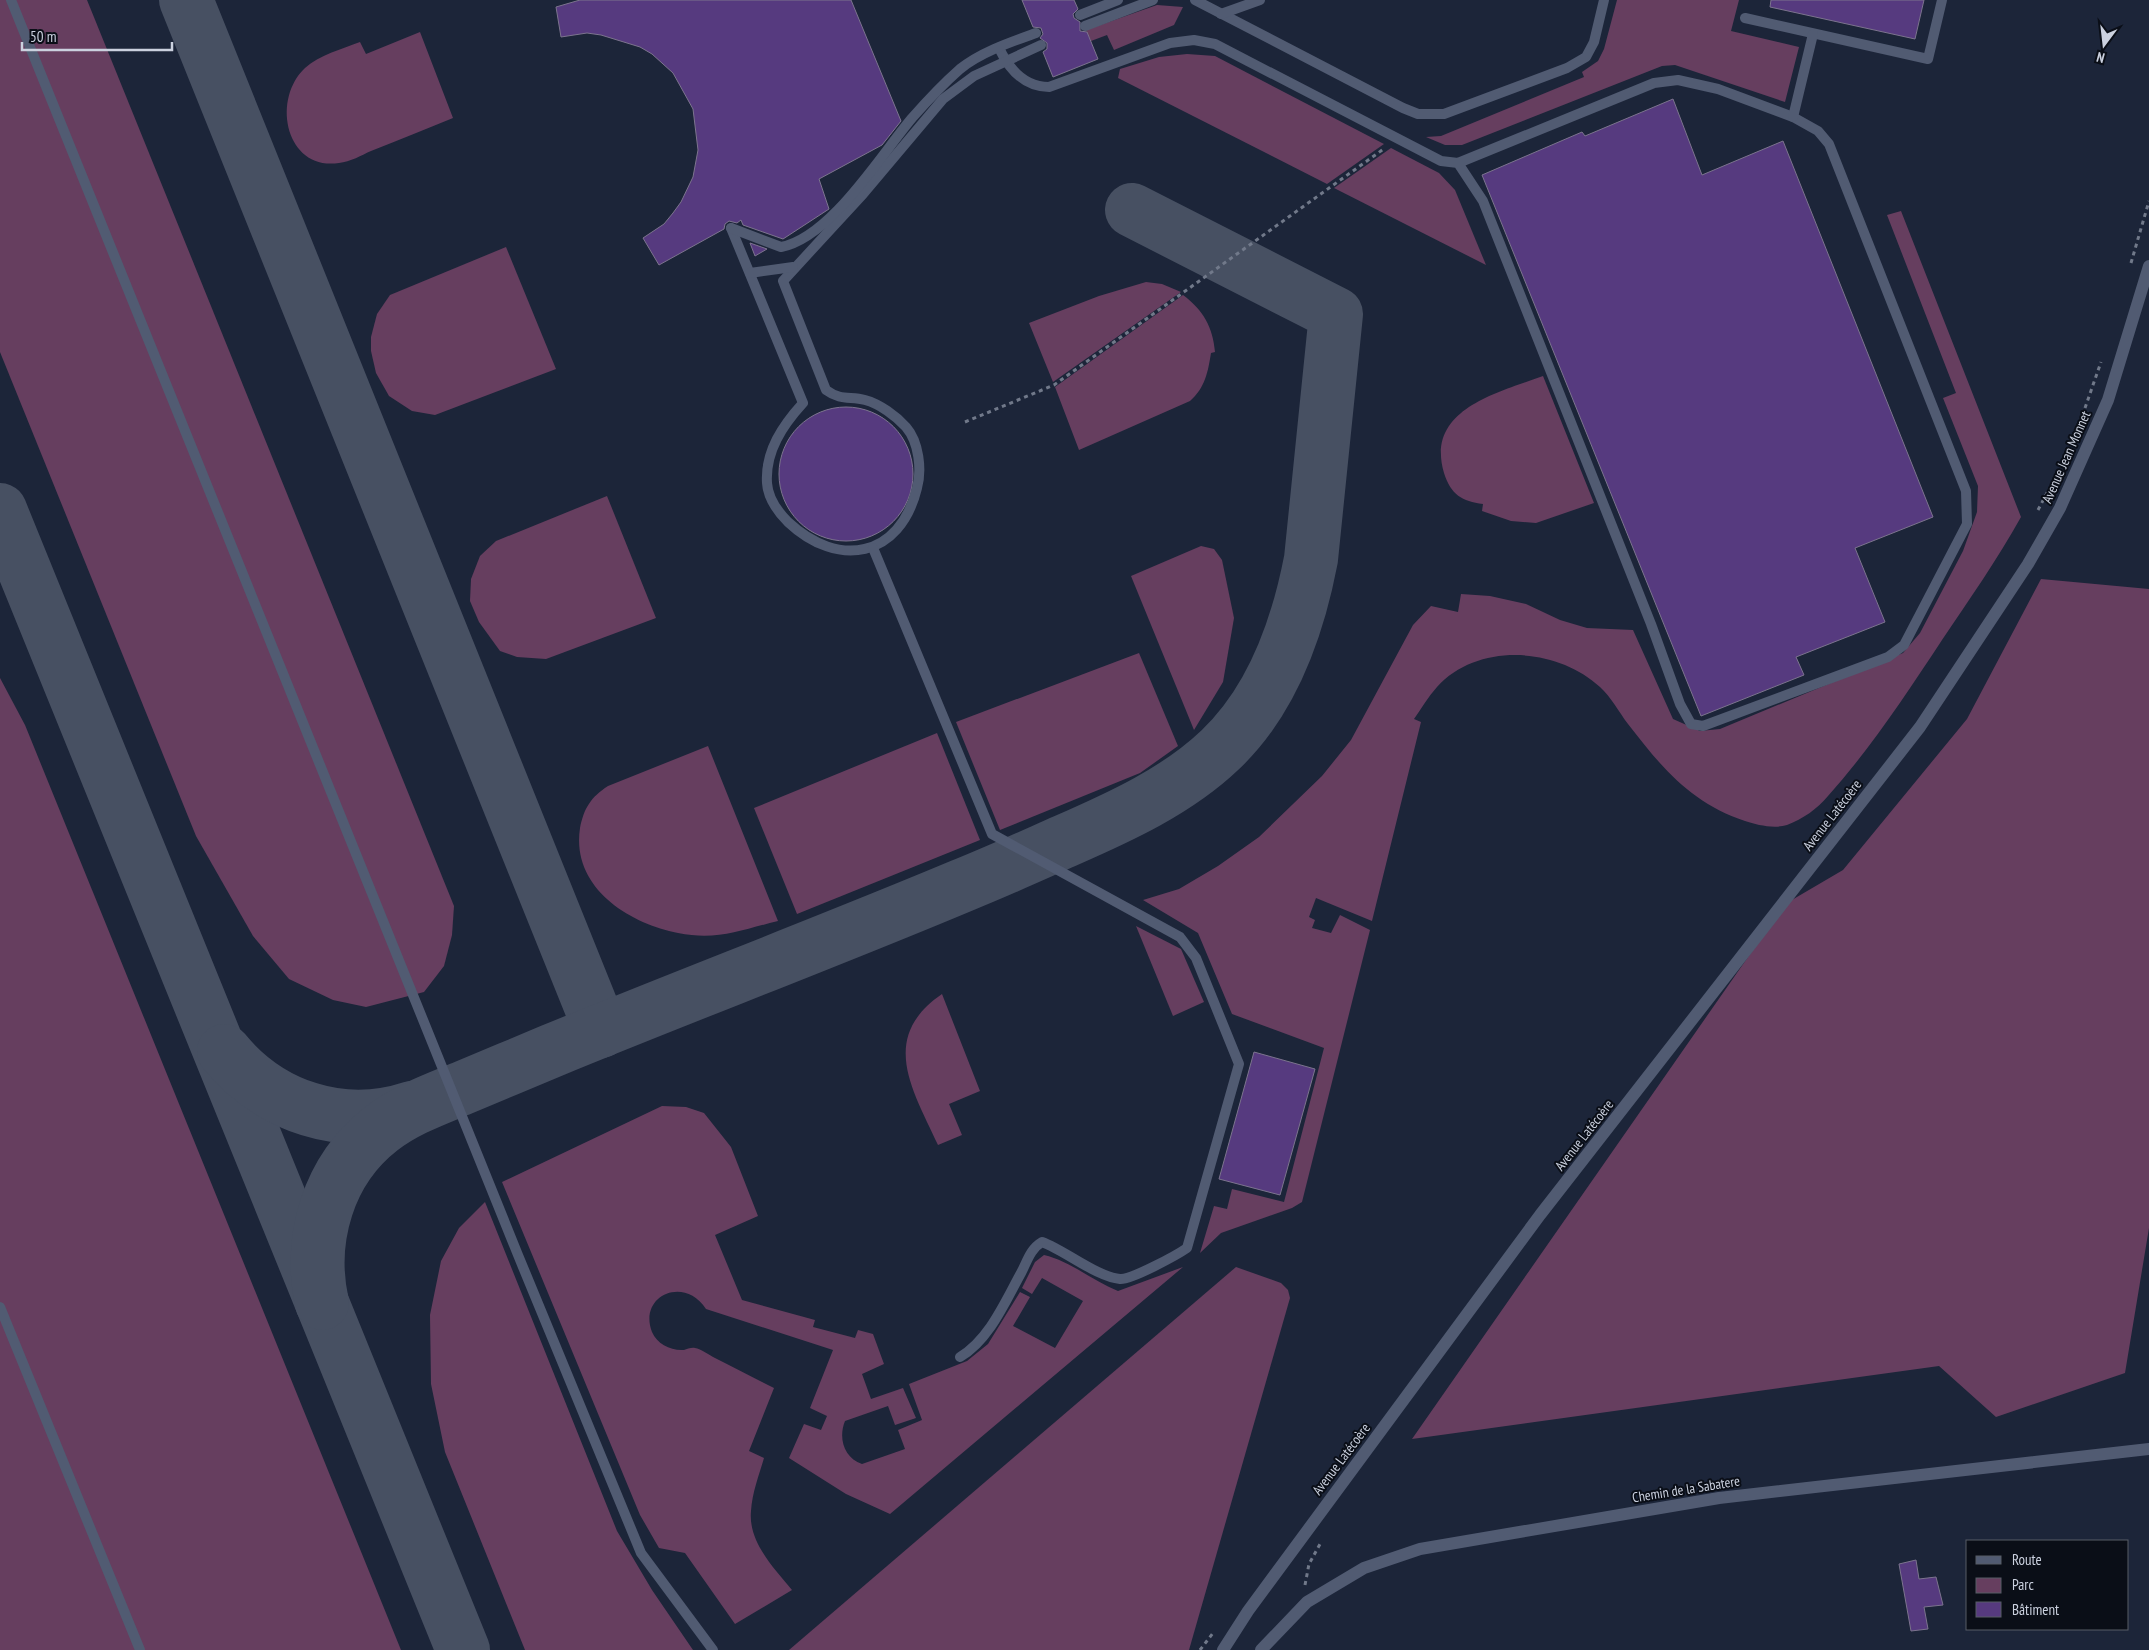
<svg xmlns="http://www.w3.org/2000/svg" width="2149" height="1650" font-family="'PT Sans Narrow',sans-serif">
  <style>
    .green { fill: #663e5f }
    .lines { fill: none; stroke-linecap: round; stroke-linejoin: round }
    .taxiway { stroke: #475062; stroke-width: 54 }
    .building { fill: #563a7f; stroke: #7c748e }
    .path { stroke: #71798a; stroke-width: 3; stroke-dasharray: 4 4; stroke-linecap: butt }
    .service { stroke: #515b72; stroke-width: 10 }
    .minor { stroke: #515b72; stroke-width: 12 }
    .labels { text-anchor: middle; stroke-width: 4; stroke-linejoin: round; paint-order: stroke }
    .street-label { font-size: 14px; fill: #cbd1df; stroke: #0a0e17 }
  </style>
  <rect width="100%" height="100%" fill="#1c2539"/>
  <g class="green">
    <path d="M 0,0 L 87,0 L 454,906 L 452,935 L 444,966 L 424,992 L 366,1007 L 333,1000 L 289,979 L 253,936 L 196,836 L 0,352 Z"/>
    <path d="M 1617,0 L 1739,0 L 1731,31 L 1799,47 L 1785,102 L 1675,65 L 1662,66 L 1462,145 L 1445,145 L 1426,137 L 1441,136 L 1584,77 L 1582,72 L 1598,61 L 1604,49 Z"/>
    <path d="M 1157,5 L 1183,7 L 1174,25 L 1114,50 L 1107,35 L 1091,41 L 1086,30 Z"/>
    <path d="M 420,32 L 453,118 C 426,129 399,140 371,151 C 362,155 350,162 339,163 C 286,171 271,100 305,68 C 319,55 342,49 360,42 L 366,54 Z"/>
    <path d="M 1187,54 L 1215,56 L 1384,144 L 1327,184 L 1118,78 L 1120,69 L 1159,57 Z"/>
    <path d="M 1391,148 L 1439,173 L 1455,190 L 1486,265 L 1334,188 Z"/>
    <path d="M 1901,211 L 2021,517 C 1997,560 1969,600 1942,640 C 1907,693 1871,748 1828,796 C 1817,809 1803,819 1787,825 C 1774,829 1757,825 1745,821 C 1691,803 1662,768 1628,724 C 1619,712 1611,697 1600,687 C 1557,647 1478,642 1437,687 C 1428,697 1421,709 1414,719 L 1421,722 L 1372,921 L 1316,898 L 1309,917 L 1315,920 L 1312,928 L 1331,933 L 1340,915 L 1370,930 L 1302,1202 L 1292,1208 L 1221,1233 L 1200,1253 L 1214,1206 L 1227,1209 L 1232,1189 L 1284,1202 L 1324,1048 L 1232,1014 L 1198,933 L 1143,900 L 1179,889 L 1218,866 L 1259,837 L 1322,776 L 1351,740 L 1413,625 L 1431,606 L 1458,612 L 1461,594 L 1490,596 L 1526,604 L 1560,620 L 1587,628 L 1633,630 L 1673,719 L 1700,731 L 1720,729 L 1903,653 L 1920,633 L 1963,551 L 1977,512 L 1978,486 L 1943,398 L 1956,393 L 1887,215 Z"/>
    <path d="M 506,247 L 556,369 L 435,415 L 412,411 L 389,396 L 376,373 L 371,351 L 371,337 L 377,314 L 390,295 Z"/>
    <path d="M 1146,282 L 1162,284 L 1181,292 L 1053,382 L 1029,323 L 1099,296 Z"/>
    <path d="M 1183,295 C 1203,310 1213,327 1215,352 L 1211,353 C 1208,372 1205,388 1190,401 L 1079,450 L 1055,387 Z"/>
    <path d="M 1543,376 L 1594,503 L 1536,523 L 1511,521 L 1482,511 L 1483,504 C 1462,501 1451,495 1444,473 C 1425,409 1498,393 1543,376 Z"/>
    <path d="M 607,496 L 656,618 L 546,659 L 517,657 L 500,651 L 479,622 L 470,601 L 471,579 L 480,556 L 496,541 Z"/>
    <path d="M 1201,546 L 1214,549 L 1222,560 L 1234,618 L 1223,682 L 1194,730 L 1131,576 Z"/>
    <path d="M 2041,579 L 2149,589 L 2149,1228 L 2125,1373 L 1996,1417 L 1939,1366 L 1412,1439 L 1785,904 L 1843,870 L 1967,719 Z"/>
    <path d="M 1139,653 L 1178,746 L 1140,773 L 1000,830 L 956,722 Z"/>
    <path d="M 0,678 L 25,725 L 401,1650 L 0,1650 Z"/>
    <path d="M 937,733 L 980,840 L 797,914 L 754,808 Z"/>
    <path d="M 708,746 L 778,921 C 741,930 717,941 678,933 C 628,923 571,887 580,828 C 584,808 591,797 608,786 Z"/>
    <path d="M 1136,926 L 1181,949 L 1204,1002 L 1173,1016 Z"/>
    <path d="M 942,994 L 980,1091 L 949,1104 L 962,1135 L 938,1145 C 913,1090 878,1038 942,994 Z"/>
    <path d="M 662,1106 L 686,1107 L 704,1113 L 731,1147 L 758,1216 L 715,1235 L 742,1300 L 815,1320 L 813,1327 L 855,1338 L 858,1330 L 873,1334 L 884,1364 L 862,1374 L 871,1399 L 903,1388 L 916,1418 L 895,1425 L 888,1406 L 845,1421 C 838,1438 844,1458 862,1464 L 905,1449 L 898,1430 L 922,1420 L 909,1384 L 967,1361 L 988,1344 L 1020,1292 L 1030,1297 L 1013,1326 L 1055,1348 L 1083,1301 L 1042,1278 L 1032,1294 L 1022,1288 L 1035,1262 L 1044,1255 C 1070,1261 1093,1281 1118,1291 L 1183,1267 L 890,1514 L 846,1494 L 789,1458 L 804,1424 L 821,1430 L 827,1416 L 810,1408 L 833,1350 L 706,1309 C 684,1275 638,1296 652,1332 C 657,1344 671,1351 684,1350 C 687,1349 692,1347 695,1348 C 701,1349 709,1355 715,1358 C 735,1368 754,1378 774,1388 L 749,1451 L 764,1458 C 759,1475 752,1493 751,1511 C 748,1542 774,1568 792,1590 L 735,1624 L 685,1553 L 659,1548 L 640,1515 L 502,1182 Z"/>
    <path d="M 485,1202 L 617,1531 L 652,1590 L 693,1650 L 525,1650 L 445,1452 L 431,1384 L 430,1315 L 441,1261 L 459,1228 Z"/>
    <path d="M 1236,1267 L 1281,1283 L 1288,1290 L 1290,1298 L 1189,1650 L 789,1650 Z"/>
  </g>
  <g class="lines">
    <g class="taxiway">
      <path d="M 186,0 L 601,1031"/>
      <path d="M 0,510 L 463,1650"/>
      <path d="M 224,1051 C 270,1107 342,1131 412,1108"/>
      <path d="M 322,1303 C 308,1239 328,1170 381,1129 C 405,1110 436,1099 465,1087 C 494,1075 522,1063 551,1051 C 687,995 825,943 961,886 C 996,872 1031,856 1065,841 C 1120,817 1177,791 1220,750 C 1272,701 1298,627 1311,559 L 1336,314 L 1132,210"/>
    </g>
  </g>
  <g class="building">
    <path d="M 580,0 L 851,0 L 901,121 L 882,145 L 819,179 L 829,209 L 783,239 L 743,225 L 741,220 L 737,223 L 729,221 L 725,224 L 724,229 L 659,265 L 643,238 L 664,224 L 673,213 L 681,202 L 693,177 L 698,150 L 693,109 L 673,73 L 652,54 L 640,47 L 601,35 L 587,33 L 561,37 L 556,7 Z"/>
    <path d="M 1022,0 L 1074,0 L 1078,9 L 1073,14 L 1074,18 L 1080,22 L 1080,31 L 1087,32 L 1098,59 L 1053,77 L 1043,52 L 1047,49 L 1047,43 L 1040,38 L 1043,34 L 1041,28 L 1033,27 Z"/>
    <path d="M 1771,0 L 1924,0 L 1915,39 L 1770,7 Z"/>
    <path d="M 1673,99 L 1702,175 L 1783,141 L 1933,517 L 1855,548 L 1885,622 L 1796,657 L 1804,675 L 1701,716 L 1482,175 L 1582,132 L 1585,136 Z"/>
    <path d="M 750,243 L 767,249 L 755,256 Z"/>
    <circle cx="846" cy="474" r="67"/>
    <path d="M 1254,1052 L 1315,1069 L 1280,1195 L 1219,1179 Z"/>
    <path d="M 1916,1560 L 1919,1579 L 1936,1577 L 1943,1605 L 1924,1607 L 1928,1629 L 1911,1631 L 1899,1564 Z"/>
  </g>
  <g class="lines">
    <g class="path">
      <path d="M 2131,263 L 2149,201"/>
      <path d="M 2085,408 L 2101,362"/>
      <path d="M 965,422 L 1054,385 L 1385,148"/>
      <path d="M 2038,510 L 2048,491"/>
      <path d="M 1305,1585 L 1309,1564 L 1320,1544"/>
      <path d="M 1200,1650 L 1213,1633"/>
    </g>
    <g class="service">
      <path d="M 11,0 L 518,1255 L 641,1553 L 713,1650"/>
      <path d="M 1195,0 L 1403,108 L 1418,114 L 1444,114 L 1567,68 L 1586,57 L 1594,42 L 1604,0"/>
      <path d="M 1221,14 L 1260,0"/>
      <path d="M 1080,15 L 1118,0"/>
      <path d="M 1745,18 L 1928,59 L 1942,0"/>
      <path d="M 1085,26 L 1153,0"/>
      <path d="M 999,48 C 1009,69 1025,87 1049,87 L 1170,43 L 1194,40 L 1215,44 L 1441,161 L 1458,163 L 1654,83 L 1678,80 L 1718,89 L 1793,117 L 1818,131 L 1829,144 L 1966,491 L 1967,524 L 1904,645 L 1888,657 L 1703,726 L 1691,724 L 1680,704 L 1651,624 L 1483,201 L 1458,163"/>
      <path d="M 1793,117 L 1813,34"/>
      <path d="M 731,228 L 803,403 C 783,425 765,451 767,483 C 768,498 778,512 788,522 C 838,569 900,558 917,488 C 922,470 919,442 906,427 C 896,416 880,404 865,400 C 850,396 841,401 826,390 L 783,281 L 863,194 L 943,99 L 974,76 L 1041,45"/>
      <path d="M 731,228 L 781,247 C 831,237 880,156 912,118 C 927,101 943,84 960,69 C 981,52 1011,42 1036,33"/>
      <path d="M 750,273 L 793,267"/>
      <path d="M 873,548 L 992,834 L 1180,937 L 1196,958 L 1239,1064 L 1187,1248 C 1177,1255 1131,1280 1120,1279 C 1097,1277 1066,1251 1042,1242 C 1030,1249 1027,1262 1021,1273 C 1005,1302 989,1340 960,1357"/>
      <path d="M 0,1307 L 140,1650"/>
    </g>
    <g class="minor">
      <path d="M 1223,1650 L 1248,1611 L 1540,1215 L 1920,727 L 2028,564 L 2060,508 L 2108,400 L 2149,266"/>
      <path d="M 1261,1650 L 1307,1602 L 1364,1568 L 1420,1549 L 1719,1498 L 2149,1449"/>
    </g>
  </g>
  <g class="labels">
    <g class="street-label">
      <text transform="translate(2066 457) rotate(-66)" y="5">Avenue Jean Monnet</text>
      <text transform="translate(1832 815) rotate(-52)" y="5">Avenue Latécoère</text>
      <text transform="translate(1584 1135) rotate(-52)" y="5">Avenue Latécoère</text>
      <text transform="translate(1341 1459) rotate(-53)" y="5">Avenue Latécoère</text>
      <text transform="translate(1686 1489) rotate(-9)" y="5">Chemin de la Sabatere</text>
    </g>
  </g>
  <rect x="1966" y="1540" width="162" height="90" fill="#0a0e17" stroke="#575c67"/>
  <rect x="1976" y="1556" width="25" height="8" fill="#515b72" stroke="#575c67"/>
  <text x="2012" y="1565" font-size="15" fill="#cbd1df">Route</text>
  <rect x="1976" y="1578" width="25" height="15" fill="#663e5f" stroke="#575c67"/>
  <text x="2012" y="1590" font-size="15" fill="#cbd1df">Parc</text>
  <rect x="1976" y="1602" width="25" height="15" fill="#563a7f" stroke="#575c67"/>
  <text x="2012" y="1615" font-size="15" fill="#cbd1df">Bâtiment</text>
  <g transform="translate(2104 45) rotate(195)" stroke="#0a0e17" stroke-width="4" paint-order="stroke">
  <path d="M0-4L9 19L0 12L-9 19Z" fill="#cbd1df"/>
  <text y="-8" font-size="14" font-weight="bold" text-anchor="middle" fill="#cbd1df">N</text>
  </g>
  <path d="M22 42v8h150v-8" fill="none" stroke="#cbd1df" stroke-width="2.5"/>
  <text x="30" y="42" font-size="15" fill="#cbd1df" stroke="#0a0e17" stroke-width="4" paint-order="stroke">50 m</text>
</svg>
